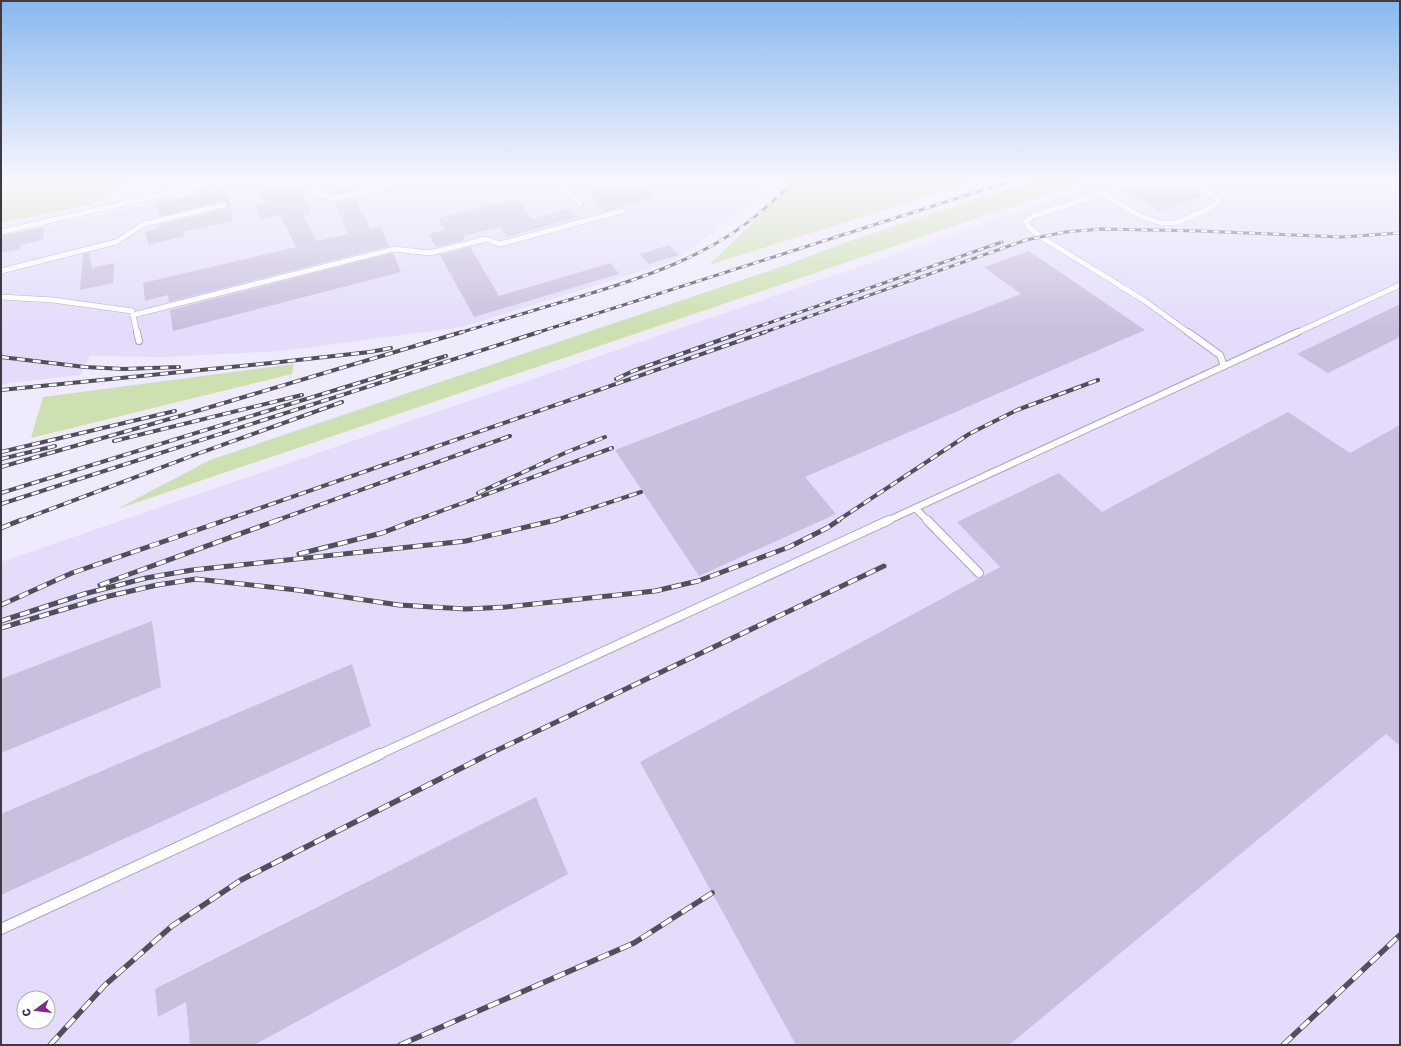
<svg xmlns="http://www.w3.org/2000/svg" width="1401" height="1046" font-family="'Golos Text',sans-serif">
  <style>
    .built { fill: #e4dcfa; fill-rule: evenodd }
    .green { fill: #cce0b0 }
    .building { fill: #c9c0de }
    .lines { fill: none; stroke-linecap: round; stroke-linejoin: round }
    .lane-far3-casing { stroke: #aba3c0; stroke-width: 6 }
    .lane-far2-casing { stroke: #aba3c0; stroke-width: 8 }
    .lane-far1-casing { stroke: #aba3c0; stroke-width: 10 }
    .lane-casing { stroke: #aba3c0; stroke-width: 12 }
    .lane-far3 { stroke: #fff; stroke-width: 5 }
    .lane-far2 { stroke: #fff; stroke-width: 6 }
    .lane-far1 { stroke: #fff; stroke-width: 8 }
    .lane { stroke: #fff; stroke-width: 10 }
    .rail-far3-casing { stroke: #524f5c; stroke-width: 3 }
    .rail-far2-casing { stroke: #524f5c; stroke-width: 4 }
    .rail-far1-casing { stroke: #524f5c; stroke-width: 5 }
    .rail-casing { stroke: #524f5c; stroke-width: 5.5 }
    .rail-far3 { stroke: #fff; stroke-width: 2; stroke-dasharray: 6; stroke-linecap: butt }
    .rail-far2 { stroke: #fff; stroke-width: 2.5; stroke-dasharray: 8; stroke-linecap: butt }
    .rail-far1 { stroke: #fff; stroke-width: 3.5; stroke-dasharray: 10; stroke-linecap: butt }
    .rail { stroke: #fff; stroke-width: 4; stroke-dasharray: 12; stroke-linecap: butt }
  </style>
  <rect width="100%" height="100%" fill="#efeafc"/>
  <g class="built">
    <path d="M 210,181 L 770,181 L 762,196 L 674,261 L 462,327 L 282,351 L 165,357 L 90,356 L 80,375 L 1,384 L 1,236 L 186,196 Z"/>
    <path d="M 1108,181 L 1400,181 L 1400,1045 L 1,1045 L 1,562 ZM 24,998 L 48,998 L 48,1022 L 24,1022 Z"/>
  </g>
  <g class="green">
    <path d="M 1,181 L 134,181 L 120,185 L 91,204 L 1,223 Z"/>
    <path d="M 795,181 L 976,181 L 709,265 Z"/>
    <path d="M 1033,181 L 1087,181 L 117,509 L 210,460 L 786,265 L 858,238 Z"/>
    <path d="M 294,364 L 292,374 L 31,438 L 43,397 Z"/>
  </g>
  <g class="building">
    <path d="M 255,181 L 299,181 L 311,214 L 304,216 L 317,241 L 348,234 L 335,203 L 356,198 L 370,229 L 380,227 L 389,246 L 169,302 L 168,295 L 145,301 L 143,283 L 296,247 L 280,215 L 260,220 L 256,206 L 266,204 Z"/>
    <path d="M 343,181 L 348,181 L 353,190 L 337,194 L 333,183 Z"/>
    <path d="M 579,181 L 640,181 L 655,197 L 604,212 Z"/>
    <path d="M 1153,181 L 1175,181 L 1202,196 L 1159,212 L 1124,191 Z"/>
    <path d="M 226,188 L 233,221 L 182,232 L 184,236 L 149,245 L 145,232 L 159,228 L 159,225 L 225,209 L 228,206 L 227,202 L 223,201 L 158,217 L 157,203 Z"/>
    <path d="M 518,199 L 532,219 L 570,208 L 578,217 L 507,237 L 500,227 L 463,236 L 465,240 L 436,247 L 429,234 L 445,230 L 438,218 Z"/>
    <path d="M 44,227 L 43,240 L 20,245 L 20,249 L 1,253 L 1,236 Z"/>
    <path d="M 669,245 L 679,255 L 649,264 L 640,254 Z"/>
    <path d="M 470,247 L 499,296 L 611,263 L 619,274 L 474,317 L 440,255 Z"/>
    <path d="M 1029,251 L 1145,330 L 805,477 L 836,514 L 699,576 L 615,450 L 1021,294 L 984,267 Z"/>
    <path d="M 89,253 L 92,268 L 114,263 L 113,283 L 80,290 L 83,254 Z"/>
    <path d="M 393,253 L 401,272 L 173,331 L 170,310 Z"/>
    <path d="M 1400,304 L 1400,337 L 1328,373 L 1297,354 Z"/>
    <path d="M 1288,412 L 1350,453 L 1400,425 L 1400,746 L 1386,734 L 1009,1045 L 796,1045 L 640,762 L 1000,567 L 957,522 L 1059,473 L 1102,512 Z"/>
    <path d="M 152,621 L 161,687 L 1,753 L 1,679 Z"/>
    <path d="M 352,664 L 371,726 L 1,895 L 1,814 Z"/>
    <path d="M 536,797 L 568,874 L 254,1045 L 190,1045 L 186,1002 L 158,1017 L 155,989 Z"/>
  </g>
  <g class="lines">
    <g class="lane-far3-casing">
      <g id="lane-far3">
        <path d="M 305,181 L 320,194 L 333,199 L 408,181"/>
        <path d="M 554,181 L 581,204"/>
        <path d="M 1143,181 L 1033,216 L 1026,221 L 1028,226 L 1041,237 L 1145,301 L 1189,333"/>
        <path d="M 181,190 L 218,181"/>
        <path d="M 1104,194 C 1124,206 1148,225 1172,223 C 1180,222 1189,218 1196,214 C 1204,211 1213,208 1220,201 L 1210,193 L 1185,181"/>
        <path d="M 1,232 L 177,191 L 190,181"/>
        <path d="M 1,271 L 116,242 L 144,224 L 224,205"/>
        <path d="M 1,297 L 53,300 L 132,311 L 137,333"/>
        <path d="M 133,315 L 394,249 L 430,253 L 486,239 L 500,244 L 622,211"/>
        <path d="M 1296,333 L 1400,285"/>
      </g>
    </g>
    <g class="lane-far2-casing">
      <g id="lane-far2">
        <path d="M 137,332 L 139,341"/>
        <path d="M 1188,332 L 1220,355 L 1224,366"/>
        <path d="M 915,508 L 928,521"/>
        <path d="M 887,521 L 1298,332"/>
      </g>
    </g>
    <g class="lane-far1-casing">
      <g id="lane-far1">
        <path d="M 927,520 L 979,573"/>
        <path d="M 378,755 L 889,520"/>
      </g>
    </g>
    <g class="lane-casing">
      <path id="lane" d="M 1,929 L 380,754"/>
    </g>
    <use href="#lane-far3" class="lane-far3"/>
    <use href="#lane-far2" class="lane-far2"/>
    <use href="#lane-far1" class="lane-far1"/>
    <use href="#lane" class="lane"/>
    <g class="rail-far3-casing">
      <g id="rail-far3">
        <path d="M 459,333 C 496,322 534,310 572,299 C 640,279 710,257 764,209 C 774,200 785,192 792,181"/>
        <path d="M 536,333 L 1011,181"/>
        <path d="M 740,333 L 1002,242"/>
        <path d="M 762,333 L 1026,240 L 1065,232 L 1101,229 L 1200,231 L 1342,237 L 1400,233"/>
      </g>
    </g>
    <g class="rail-far2-casing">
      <g id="rail-far2">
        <path d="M 1,357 L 85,367 L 124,369 L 179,367"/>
        <path d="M 616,379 L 633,371 L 743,332"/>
        <path d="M 1,390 L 271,363 L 370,352 L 391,348"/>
        <path d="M 114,441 L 302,395"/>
        <path d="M 1,452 L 175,411"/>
        <path d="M 1,459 L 55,446"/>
        <path d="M 1,467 L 187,414 L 462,332"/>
        <path d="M 1,493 L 446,356"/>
        <path d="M 478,493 L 567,452 L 605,437"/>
        <path d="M 1,504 L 539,332"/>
        <path d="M 19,521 L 197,454 L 342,402"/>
        <path d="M 223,521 L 765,332"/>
        <path d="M 275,521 L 510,436"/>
        <path d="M 414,521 L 612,448"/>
        <path d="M 553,521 L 641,492"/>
        <path d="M 837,521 L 969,434 L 1017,410 L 1098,380"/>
      </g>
    </g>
    <g class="rail-far1-casing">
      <g id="rail-far1">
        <path d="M 1,528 L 21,520"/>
        <path d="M 299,554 L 382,533 L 416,520"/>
        <path d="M 100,585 L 278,520"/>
        <path d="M 1,605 L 72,573 L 226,520"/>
        <path d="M 1,621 L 84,594 L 146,578 L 192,570 L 466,541 L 556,520"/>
        <path d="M 1,628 L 105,597 L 157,585 L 196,579 L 297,590 L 399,605 L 466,609 L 506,607 L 655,591 L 698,581 L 789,547 L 827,528 L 839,520"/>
        <path d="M 487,755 L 884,566"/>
      </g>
    </g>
    <g class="rail-casing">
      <g id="rail">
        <path d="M 50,1045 L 105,985 L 172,926 L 241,880 L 489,754"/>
        <path d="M 400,1045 L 634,943 L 712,893"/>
        <path d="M 1283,1045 L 1400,935"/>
      </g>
    </g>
    <use href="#rail-far3" class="rail-far3"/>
    <use href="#rail-far2" class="rail-far2"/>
    <use href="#rail-far1" class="rail-far1"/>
    <use href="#rail" class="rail"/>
  </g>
  <linearGradient id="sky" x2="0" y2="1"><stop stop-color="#88b8ee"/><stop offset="0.55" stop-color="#f8f6fe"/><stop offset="1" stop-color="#f8f6fe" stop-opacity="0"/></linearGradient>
  <rect width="1401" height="327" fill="url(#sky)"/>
  <rect width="1401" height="1046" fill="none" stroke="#3d3a46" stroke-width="4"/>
  <g transform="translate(36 1010) rotate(255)"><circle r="19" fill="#ffffff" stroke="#b1b0b5"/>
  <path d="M0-3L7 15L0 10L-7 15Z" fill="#85258f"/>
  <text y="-6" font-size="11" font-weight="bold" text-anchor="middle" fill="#3d3a46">С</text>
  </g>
</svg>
